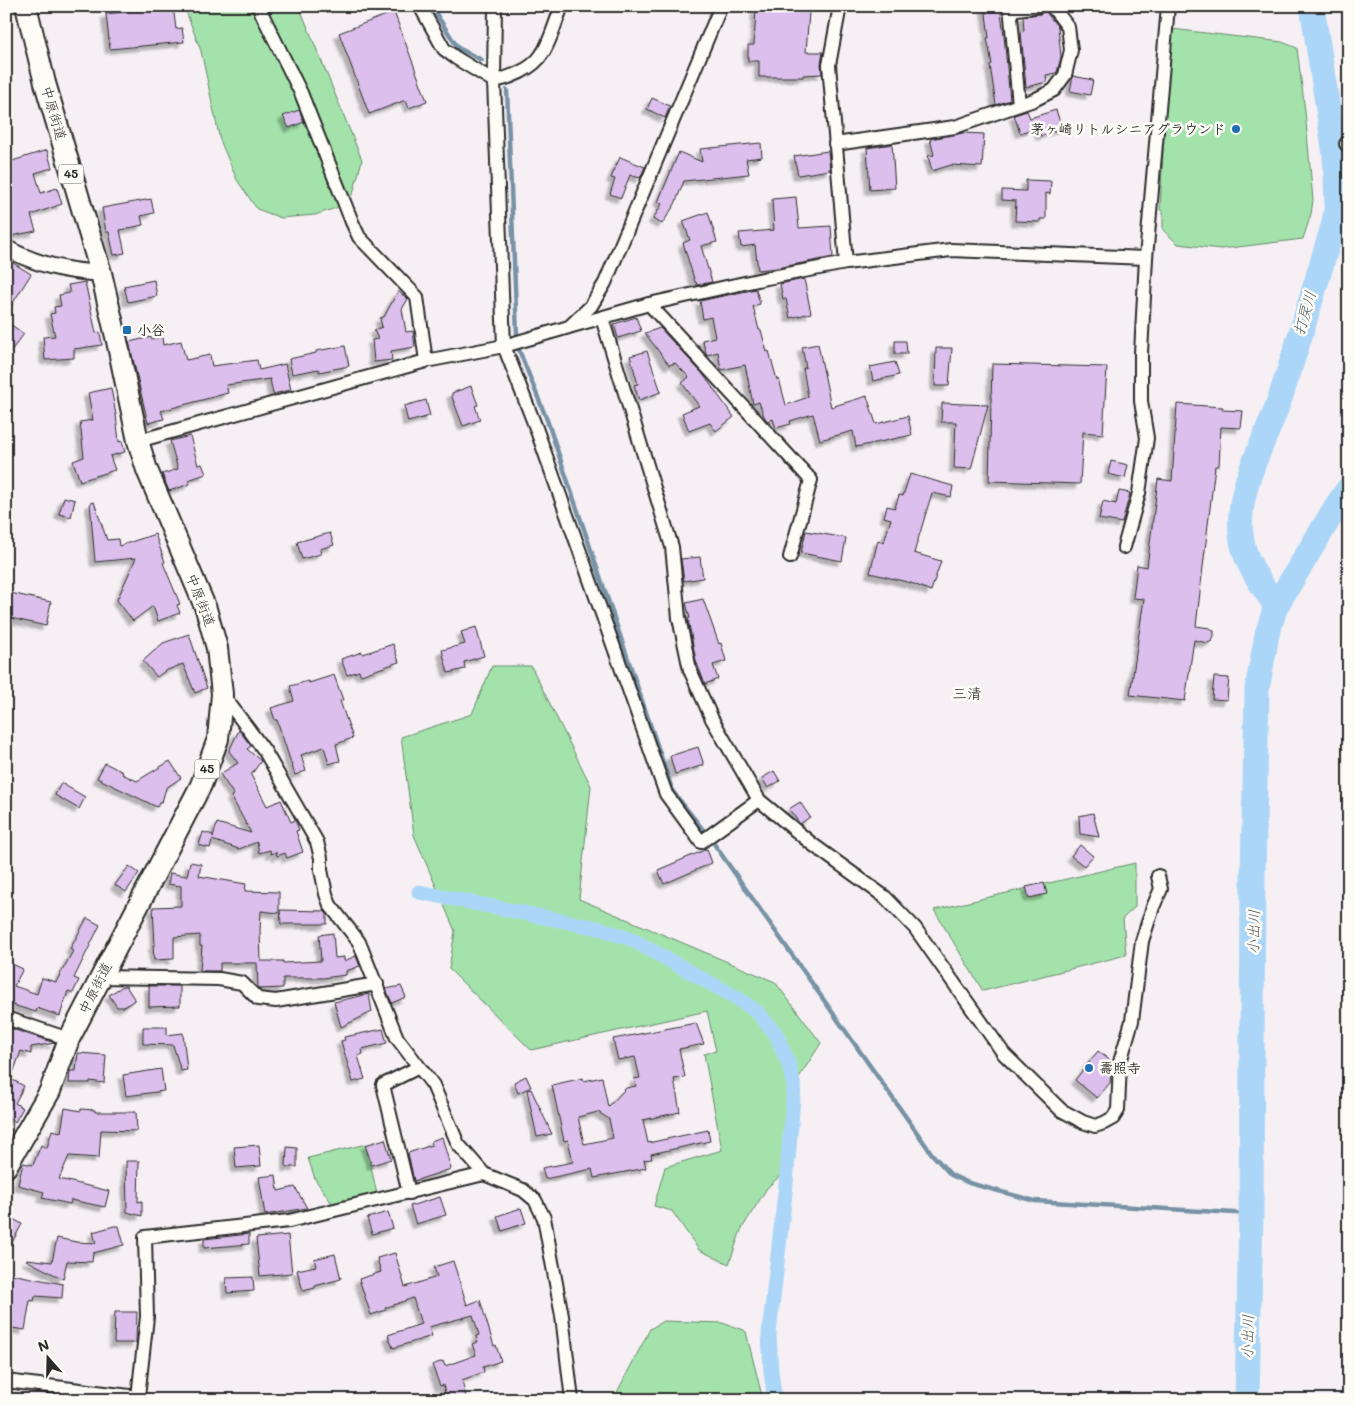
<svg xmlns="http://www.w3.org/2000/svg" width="1355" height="1406" font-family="Mali,'Klee One',sans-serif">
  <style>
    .green { fill: #a3e3ab; stroke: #67876b }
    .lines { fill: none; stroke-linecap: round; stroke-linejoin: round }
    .stream { stroke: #7892a5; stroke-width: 4.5 }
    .canal { stroke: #acd6f7; stroke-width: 15 }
    .river { stroke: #acd6f7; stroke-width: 25 }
    .building { fill: #dcbfec; stroke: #2b2b2b; fill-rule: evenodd; filter: url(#shadow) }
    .minor-casing { stroke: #2b2b2b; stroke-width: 16 }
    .tertiary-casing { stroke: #2b2b2b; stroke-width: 19 }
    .primary-casing { stroke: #2b2b2b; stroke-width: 24 }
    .minor { stroke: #fdfcf7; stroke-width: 12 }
    .tertiary { stroke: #fdfcf7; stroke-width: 15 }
    .primary { stroke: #fdfcf7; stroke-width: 20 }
    .poi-dot { fill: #1f6fb2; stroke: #fdfcf7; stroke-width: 2 }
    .labels { text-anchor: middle; stroke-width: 5; stroke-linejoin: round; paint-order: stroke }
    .shield { fill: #fdfcf7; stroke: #6a6a68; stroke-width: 1 }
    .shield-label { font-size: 12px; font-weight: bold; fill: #2b2b2b }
    .street-label { font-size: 14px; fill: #2b2b2b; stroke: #fdfcf7 }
    .poi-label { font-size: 14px; font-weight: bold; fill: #2b2b2b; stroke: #fdfcf7; text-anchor: start }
    .water-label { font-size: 15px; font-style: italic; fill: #4b565e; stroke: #fdfcf7 }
    .neighbourhood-label { font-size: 15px; fill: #2b2b2b; stroke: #fdfcf7 }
  </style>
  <defs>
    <filter id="shadow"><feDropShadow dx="-4.5" dy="4.5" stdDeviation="1" flood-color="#0004"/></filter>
  </defs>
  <rect width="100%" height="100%" fill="#f6f0f5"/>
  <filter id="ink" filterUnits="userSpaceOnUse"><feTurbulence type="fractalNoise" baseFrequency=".02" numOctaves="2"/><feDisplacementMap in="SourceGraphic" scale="10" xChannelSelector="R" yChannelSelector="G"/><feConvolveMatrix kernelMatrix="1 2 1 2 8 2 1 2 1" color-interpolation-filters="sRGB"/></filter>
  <g filter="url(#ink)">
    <g class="green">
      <path d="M 184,6 L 299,6 L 362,160 L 353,194 L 336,208 L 315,215 L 281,218 L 257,209 L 237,180 L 220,140 L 201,51 Z"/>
      <path d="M 1172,29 L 1282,42 L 1297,48 L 1305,111 L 1313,200 L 1311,214 L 1303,239 L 1221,249 L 1178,244 L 1163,230 L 1163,211 L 1160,210 L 1169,34 Z"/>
      <path d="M 492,666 L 531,666 L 591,786 L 579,899 L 775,982 L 821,1043 L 791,1090 L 782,1174 L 767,1188 L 741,1230 L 729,1264 L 699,1250 L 672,1211 L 654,1206 L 665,1167 L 722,1150 L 704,1054 L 716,1051 L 707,1011 L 531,1050 L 449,969 L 455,931 L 414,835 L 401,737 L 472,714 Z"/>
      <path d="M 1135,863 L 1135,907 L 1123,918 L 1126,955 L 983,991 L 934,910 Z"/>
      <path d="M 366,1144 L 377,1194 L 333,1205 L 315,1179 L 308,1158 Z"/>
      <path d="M 663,1321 L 722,1323 L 744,1330 L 746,1332 L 763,1400 L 613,1400 L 650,1329 Z"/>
    </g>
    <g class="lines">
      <g class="stream">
        <path d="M 431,6 L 458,48 L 482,60"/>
        <path d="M 507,90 L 517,335 L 519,350 L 547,420 L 673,792 L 712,841 L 932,1154 L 951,1175 L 969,1183 L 1035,1201 L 1251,1214"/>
      </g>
      <path class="canal" d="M 419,892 L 598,928 L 631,939 L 737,998 L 757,1012 L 776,1034 L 789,1065 L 794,1087 L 786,1184 L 769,1334 L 771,1372 L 775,1400"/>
      <g class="river">
        <path d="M 1276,606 C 1261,584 1244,562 1241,535 C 1236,486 1264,446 1279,401 C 1299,343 1316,282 1334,223 L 1337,204 L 1335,154 L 1312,6"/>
        <path d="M 1247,1400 L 1251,1214 L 1253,875 L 1257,690 L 1267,634 L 1276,606 L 1339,502 L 1349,488"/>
      </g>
    </g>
    <g class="building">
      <path d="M 173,6 L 176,29 L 182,28 L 184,42 L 110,49 L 106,14 Z"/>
      <path d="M 985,6 L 1000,6 L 1004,35 L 1010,100 L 996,105 L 990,65 L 992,64 L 987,38 L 989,38 Z"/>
      <path d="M 756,9 L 809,12 L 806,52 L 823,52 L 821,64 L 822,74 L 803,75 L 803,77 L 759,77 L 759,61 L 748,61 L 748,45 L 754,45 Z"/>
      <path d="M 1045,11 L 1058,27 L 1061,57 L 1057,72 L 1056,73 L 1046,75 L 1047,82 L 1026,87 L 1021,32 L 1024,31 L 1023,16 L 1040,14 Z"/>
      <path d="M 394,12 L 427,101 L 409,108 L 406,100 L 369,114 L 339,33 Z"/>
      <path d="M 1073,76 L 1093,80 L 1090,95 L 1070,91 Z"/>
      <path d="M 652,98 L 670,106 L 665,118 L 647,109 Z"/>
      <path d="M 299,110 L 304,122 L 289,128 L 283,116 Z"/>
      <path d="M 1056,110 L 1062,128 L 1041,136 L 1038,127 L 1020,133 L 1014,115 L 1027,111 L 1030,118 Z"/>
      <path d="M 963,133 L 984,134 L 982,167 L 951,165 L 932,171 L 928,156 L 934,155 L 930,139 Z"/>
      <path d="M 761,143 L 762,157 L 746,159 L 749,174 L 684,181 L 675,204 L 662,224 L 653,219 L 662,204 L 658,202 L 679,152 L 702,162 L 700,149 Z"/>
      <path d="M 892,144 L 895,188 L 870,190 L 867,148 Z"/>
      <path d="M 47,150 L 52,168 L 35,173 L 41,193 L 57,188 L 62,204 L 31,215 L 36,231 L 6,237 L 6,182 L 9,181 L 6,163 Z"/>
      <path d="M 828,151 L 830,170 L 798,175 L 794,156 Z"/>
      <path d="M 620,157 L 645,167 L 640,178 L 630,175 L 621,198 L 610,194 L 615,179 L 611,178 Z"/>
      <path d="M 1026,180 L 1051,181 L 1050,194 L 1046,193 L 1046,219 L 1040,219 L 1040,222 L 1015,221 L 1016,201 L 1002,200 L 1002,190 L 1026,191 Z"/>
      <path d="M 796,197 L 799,228 L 831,226 L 833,257 L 777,268 L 758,270 L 755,245 L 741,247 L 739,233 L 774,230 L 772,199 Z"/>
      <path d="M 151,199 L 154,213 L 141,216 L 143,225 L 120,230 L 125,253 L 114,255 L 109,232 L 106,232 L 102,208 Z"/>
      <path d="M 708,212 L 717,242 L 701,246 L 712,282 L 697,285 L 696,282 L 695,282 L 683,243 L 690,240 L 683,221 Z"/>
      <path d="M 10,261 L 31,274 L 6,314 L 6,267 Z"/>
      <path d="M 804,279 L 811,313 L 790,318 L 786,299 L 783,299 L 780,284 Z"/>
      <path d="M 154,280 L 157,296 L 128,302 L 124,286 Z"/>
      <path d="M 85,282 L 96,333 L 100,332 L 102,345 L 74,349 L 74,358 L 45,360 L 43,337 L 55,336 L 50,314 L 55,313 L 54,307 L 61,306 L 59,295 L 70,293 L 68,285 Z"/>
      <path d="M 756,289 L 760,304 L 753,306 L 759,330 L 761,330 L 767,352 L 769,351 L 777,380 L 779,379 L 786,405 L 808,397 L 803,368 L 806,368 L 802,347 L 818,344 L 831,407 L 867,396 L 876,424 L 908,416 L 912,435 L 856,447 L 853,431 L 820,440 L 813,414 L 790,421 L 791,424 L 776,428 L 773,419 L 767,421 L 764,416 L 759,402 L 753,404 L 745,365 L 721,370 L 718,352 L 707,355 L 702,340 L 715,337 L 711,317 L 703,319 L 700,301 Z"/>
      <path d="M 398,291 L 408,299 L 402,309 L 406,332 L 413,331 L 415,347 L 391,351 L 392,360 L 374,362 L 372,340 L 378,339 L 374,330 L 382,327 L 380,318 L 384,317 Z"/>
      <path d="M 636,317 L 641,331 L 618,338 L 614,324 Z"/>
      <path d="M 6,321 L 24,334 L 6,357 Z"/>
      <path d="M 660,328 L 702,373 L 734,417 L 716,431 L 710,423 L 689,431 L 682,413 L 699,406 L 682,383 L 689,377 L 675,363 L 669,365 L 645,333 Z"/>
      <path d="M 151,337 L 151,339 L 162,337 L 163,345 L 181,341 L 186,360 L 210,355 L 212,366 L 257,360 L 259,370 L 285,364 L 291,390 L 273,394 L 270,379 L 226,385 L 228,393 L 161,411 L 164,419 L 148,423 L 129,342 Z"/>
      <path d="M 895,341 L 906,341 L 907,354 L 895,354 Z"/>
      <path d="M 345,346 L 349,366 L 319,372 L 319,369 L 292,374 L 289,359 L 316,353 L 316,351 Z"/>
      <path d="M 936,348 L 952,348 L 949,386 L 935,386 Z"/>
      <path d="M 647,351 L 661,392 L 639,400 L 634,385 L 638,384 L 630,356 Z"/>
      <path d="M 895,362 L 899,375 L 873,381 L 870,367 Z"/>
      <path d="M 992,364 L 1107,367 L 1103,434 L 1083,432 L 1080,484 L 989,481 Z"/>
      <path d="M 471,386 L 478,405 L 475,406 L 480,420 L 463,426 L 452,397 L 452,393 Z"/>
      <path d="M 111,388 L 116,415 L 119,442 L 122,441 L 125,452 L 110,456 L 115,470 L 80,481 L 73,461 L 84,457 L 80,422 L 93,420 L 88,393 Z"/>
      <path d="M 426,400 L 430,416 L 408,422 L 404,406 Z"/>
      <path d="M 942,403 L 988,405 L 971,469 L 954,468 L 956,422 L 941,422 Z"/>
      <path d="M 1177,404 L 1223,407 L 1222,410 L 1243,411 L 1241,428 L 1221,427 L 1219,466 L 1215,466 L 1196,626 L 1210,628 L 1214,631 L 1214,636 L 1212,641 L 1208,643 L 1194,640 L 1185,701 L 1130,695 L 1144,599 L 1133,598 L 1137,565 L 1147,567 L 1158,479 L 1172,481 Z"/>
      <path d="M 190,436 L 198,465 L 202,464 L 206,474 L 188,480 L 190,484 L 169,491 L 162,474 L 178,469 L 170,441 Z"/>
      <path d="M 1111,461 L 1128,465 L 1125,478 L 1108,474 Z"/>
      <path d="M 910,474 L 953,486 L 951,497 L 932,493 L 914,553 L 941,561 L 931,591 L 911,583 L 870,573 L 878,540 L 884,542 L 891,519 L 884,517 L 887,506 L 895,508 L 899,495 L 903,496 Z"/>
      <path d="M 1119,491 L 1130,493 L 1122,523 L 1099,519 L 1103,501 L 1116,504 Z"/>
      <path d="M 64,497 L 75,500 L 71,517 L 59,514 Z"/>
      <path d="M 94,502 L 107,540 L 118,539 L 119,546 L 155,534 L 165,562 L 163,563 L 180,604 L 177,605 L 180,613 L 158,621 L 153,606 L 133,621 L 117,600 L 136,558 L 95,562 L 90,503 Z"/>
      <path d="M 806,531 L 846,538 L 842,561 L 801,553 Z"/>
      <path d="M 330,533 L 334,545 L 320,549 L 321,554 L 302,559 L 297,542 Z"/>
      <path d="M 700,557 L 703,578 L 684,581 L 681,559 Z"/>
      <path d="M 6,592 L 51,602 L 46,626 L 6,617 Z"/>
      <path d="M 703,599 L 719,644 L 721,643 L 726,661 L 713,665 L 718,679 L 705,684 L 696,661 L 688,619 L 690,618 L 686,603 Z"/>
      <path d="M 476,627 L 484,656 L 464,662 L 465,669 L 448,673 L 442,650 L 465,644 L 461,632 Z"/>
      <path d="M 189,634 L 207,688 L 195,693 L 183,664 L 165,671 L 157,677 L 143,661 L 163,643 Z"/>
      <path d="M 393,644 L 399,662 L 361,675 L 359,671 L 347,675 L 341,659 L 362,652 L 363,654 Z"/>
      <path d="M 334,675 L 343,700 L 340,701 L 353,738 L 336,744 L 340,761 L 329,764 L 324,747 L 301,755 L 306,771 L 295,775 L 277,720 L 275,720 L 271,708 L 294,701 L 290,686 L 308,681 L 309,683 Z"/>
      <path d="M 1214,677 L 1229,678 L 1227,700 L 1212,699 Z"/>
      <path d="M 239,730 L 251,746 L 247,749 L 261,761 L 251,775 L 267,806 L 281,800 L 291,822 L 295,820 L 299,830 L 296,831 L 303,852 L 287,858 L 285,853 L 277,856 L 276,852 L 271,854 L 270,850 L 259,853 L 257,842 L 239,849 L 212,840 L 210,848 L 199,845 L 203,832 L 213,835 L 213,837 L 217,823 L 251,833 L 231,796 L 234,795 L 220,774 L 238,763 L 229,751 Z"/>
      <path d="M 698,747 L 704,765 L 675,774 L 670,756 Z"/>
      <path d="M 170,761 L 181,778 L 166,788 L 162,802 L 160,801 L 157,807 L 97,778 L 105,763 L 123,772 L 122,774 L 137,781 Z"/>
      <path d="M 774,771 L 780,781 L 768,788 L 762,778 Z"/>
      <path d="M 61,783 L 85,797 L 79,809 L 55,795 Z"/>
      <path d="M 800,802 L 810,817 L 800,824 L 789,809 Z"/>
      <path d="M 1093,813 L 1099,837 L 1080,834 L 1079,816 Z"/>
      <path d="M 1080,845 L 1093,856 L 1084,866 L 1071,856 Z"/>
      <path d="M 707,849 L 712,863 L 664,884 L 658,870 Z"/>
      <path d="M 190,862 L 201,864 L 199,876 L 246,884 L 245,891 L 279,892 L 279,913 L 261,911 L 260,931 L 261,961 L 283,961 L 283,963 L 321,961 L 319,935 L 333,933 L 335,958 L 344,957 L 344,961 L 356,956 L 360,966 L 346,971 L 346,975 L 323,978 L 283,978 L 283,988 L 259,989 L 258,987 L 257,963 L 220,963 L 220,971 L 200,971 L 202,946 L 200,946 L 200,935 L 174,937 L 174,959 L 154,960 L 153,945 L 155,945 L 153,907 L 181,906 L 181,886 L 168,884 L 170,873 L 187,876 Z"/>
      <path d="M 129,866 L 139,873 L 126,892 L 115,885 Z"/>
      <path d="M 1044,883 L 1047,894 L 1029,898 L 1026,887 Z"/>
      <path d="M 280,910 L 324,911 L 327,914 L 327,924 L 281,924 Z"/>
      <path d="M 87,918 L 100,925 L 74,978 L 79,980 L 73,993 L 68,991 L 60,1016 L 37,1008 L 36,1012 L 6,1003 L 6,961 L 23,969 L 14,986 L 37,994 L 42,978 L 56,982 L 73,951 L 70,949 Z"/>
      <path d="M 123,986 L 126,986 L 135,1000 L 124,1007 L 117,1007 L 109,995 Z"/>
      <path d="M 149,986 L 180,986 L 180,1006 L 149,1007 Z"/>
      <path d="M 401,986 L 406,997 L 392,1003 L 386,989 Z"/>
      <path d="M 369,994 L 372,1012 L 341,1027 L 334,1002 Z"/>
      <path d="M 696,1023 L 704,1044 L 679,1049 L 685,1077 L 674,1079 L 680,1112 L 643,1120 L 648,1143 L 708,1130 L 710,1141 L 651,1154 L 652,1159 L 644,1160 L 646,1168 L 594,1178 L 592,1169 L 545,1179 L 542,1168 L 573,1162 L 568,1140 L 564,1141 L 552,1085 L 583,1078 L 584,1081 L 602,1077 L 608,1107 L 626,1088 L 636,1086 L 634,1079 L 640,1078 L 635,1057 L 618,1060 L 613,1039 ZM 598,1112 L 609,1119 L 613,1138 L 584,1144 L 578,1117 Z"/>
      <path d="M 6,1027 L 55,1043 L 31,1047 L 31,1054 L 21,1051 L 11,1079 L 24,1086 L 15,1103 L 23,1108 L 15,1122 L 8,1117 L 6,1120 L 6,1055 L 11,1043 L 6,1042 Z"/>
      <path d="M 143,1027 L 167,1027 L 167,1035 L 183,1033 L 187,1070 L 181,1071 L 173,1045 L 143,1044 Z"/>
      <path d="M 383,1029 L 387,1043 L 362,1049 L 363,1054 L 358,1056 L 365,1079 L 353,1082 L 341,1041 L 345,1040 L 344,1037 Z"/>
      <path d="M 1098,1051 L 1112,1062 L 1110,1083 L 1097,1098 L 1075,1080 Z"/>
      <path d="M 78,1053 L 106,1055 L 104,1083 L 90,1081 L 90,1083 L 69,1083 L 70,1071 L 76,1071 Z"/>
      <path d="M 161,1069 L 164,1091 L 126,1096 L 123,1075 Z"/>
      <path d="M 526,1076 L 531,1087 L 518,1093 L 514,1082 Z"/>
      <path d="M 531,1089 L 552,1134 L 537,1137 L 527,1090 Z"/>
      <path d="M 65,1108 L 81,1111 L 81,1109 L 95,1110 L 95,1112 L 136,1112 L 137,1131 L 101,1130 L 99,1158 L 69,1156 L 59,1179 L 109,1191 L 105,1207 L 71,1200 L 70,1204 L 42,1198 L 44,1192 L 18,1185 L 23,1163 L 33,1165 L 41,1145 L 47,1148 L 52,1130 L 61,1132 Z"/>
      <path d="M 442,1137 L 451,1169 L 414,1181 L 408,1153 L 432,1145 L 431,1141 Z"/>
      <path d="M 385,1139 L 391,1159 L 372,1165 L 365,1145 Z"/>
      <path d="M 259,1145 L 261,1166 L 236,1168 L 234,1147 Z"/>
      <path d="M 287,1147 L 297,1148 L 297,1167 L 286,1167 Z"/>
      <path d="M 126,1161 L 139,1161 L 138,1202 L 142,1201 L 142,1216 L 127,1212 Z"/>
      <path d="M 276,1175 L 278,1191 L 295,1187 L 307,1208 L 265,1215 L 259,1177 Z"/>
      <path d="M 440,1197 L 446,1215 L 416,1224 L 410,1206 Z"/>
      <path d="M 521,1208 L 526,1223 L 502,1231 L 497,1216 Z"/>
      <path d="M 388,1212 L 393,1228 L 372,1234 L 367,1218 Z"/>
      <path d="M 6,1215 L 22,1224 L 6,1254 Z"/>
      <path d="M 114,1226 L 119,1226 L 124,1245 L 93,1253 L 92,1262 L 67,1261 L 63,1279 L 26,1260 L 27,1259 L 52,1262 L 57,1238 L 76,1242 L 96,1243 L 93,1232 Z"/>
      <path d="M 249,1234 L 249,1244 L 204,1248 L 204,1239 Z"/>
      <path d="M 288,1235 L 292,1273 L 260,1276 L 256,1238 Z"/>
      <path d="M 395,1253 L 405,1287 L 437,1277 L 434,1267 L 453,1261 L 467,1305 L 480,1300 L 494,1346 L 496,1345 L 501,1361 L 483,1367 L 484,1372 L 462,1380 L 466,1397 L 447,1400 L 443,1385 L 440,1386 L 432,1365 L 443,1361 L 445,1366 L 476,1355 L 472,1344 L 478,1342 L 476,1336 L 479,1335 L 473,1315 L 429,1327 L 432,1336 L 393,1348 L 388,1335 L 421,1324 L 413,1298 L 385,1308 L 386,1310 L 371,1315 L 359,1279 L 381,1272 L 377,1258 Z"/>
      <path d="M 335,1254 L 341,1279 L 315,1286 L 315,1288 L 303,1291 L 297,1270 L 316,1266 L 314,1259 Z"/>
      <path d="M 6,1273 L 63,1284 L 62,1298 L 35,1296 L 34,1301 L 30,1300 L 25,1330 L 6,1327 Z"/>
      <path d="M 253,1277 L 254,1291 L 227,1293 L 226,1278 Z"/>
      <path d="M 115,1312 L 137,1312 L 136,1343 L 114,1343 Z"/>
    </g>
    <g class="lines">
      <g class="minor-casing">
        <g id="minor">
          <path d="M 258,6 L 301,93 L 352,222 L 359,237 L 417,297 L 426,361"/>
          <path d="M 420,6 L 444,49 L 456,58 L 494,81 C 510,78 533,69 542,54 C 550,43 556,20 562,6"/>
          <path d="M 495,6 L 494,81 L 504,346 L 536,428 L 666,794 L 701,842 L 759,800"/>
          <path d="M 840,6 L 829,65 L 846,263"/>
          <path d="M 1010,6 L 1019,105"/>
          <path d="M 1010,10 L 1039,6"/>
          <path d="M 835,144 L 955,127 L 1034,100 L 1054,90 L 1065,75 L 1071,50 L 1068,27 L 1052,6"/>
          <path d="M 1346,144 L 1349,141"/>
          <path d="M 649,304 L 811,480 L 790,557"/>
          <path d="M 602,318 L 672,547 L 679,618 L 690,670 L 712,719 L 759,800 L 812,844 L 885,897 L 915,928 L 1004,1054 L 1061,1110 L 1083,1122 L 1095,1126 L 1104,1123 L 1113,1118 L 1118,1110 L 1120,1062 L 1132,1021 L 1142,941 L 1153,907 L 1161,889 L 1158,876"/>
          <path d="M 572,326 L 649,304 L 767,278 L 846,263 L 951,250 L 1146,258"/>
          <path d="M 138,441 L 426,361 L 504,346 L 569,327 L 591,306 L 605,283 L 721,6"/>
          <path d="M 1124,547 L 1139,493 L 1147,438 L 1141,401 L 1141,353 L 1146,258 L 1168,6"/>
          <path d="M 222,694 L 264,750 L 317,842 L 321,858 L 321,870 L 326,894 L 330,905 L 359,942 L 397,1038 L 433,1085 L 458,1144 L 484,1174 L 523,1190 L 535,1200 L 544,1218 L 562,1316 L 572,1400"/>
          <path d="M 100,977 L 219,979 L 242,983 L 258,999 L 276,1001 L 377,984"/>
          <path d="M 6,1018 L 69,1039"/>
          <path d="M 409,1193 L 383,1085 L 419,1067"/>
          <path d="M 6,1381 L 138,1397 L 147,1317 L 145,1237 L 289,1221 L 484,1174"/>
        </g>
      </g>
      <g class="tertiary-casing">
        <path id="tertiary" d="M 6,248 C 35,264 68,272 101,273"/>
      </g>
      <g class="primary-casing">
        <path id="primary" d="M 6,1167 L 50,1091 L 69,1039 L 201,785 L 218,739 L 222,694 L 217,648 L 206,609 L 147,470 L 138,441 L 117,341 L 101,273 L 45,83 L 26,6"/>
      </g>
      <use href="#minor" class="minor"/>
      <use href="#tertiary" class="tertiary"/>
      <use href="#primary" class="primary"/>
    </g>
  </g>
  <g class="poi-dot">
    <circle cx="1236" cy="129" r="5"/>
    <rect x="122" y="325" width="10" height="10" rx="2.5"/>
    <circle cx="1089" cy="1068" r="5"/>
  </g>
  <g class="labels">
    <g class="shield">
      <rect x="58.5" y="164.5" width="25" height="19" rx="4"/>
      <rect x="194.5" y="759.5" width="25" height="19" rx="4"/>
    </g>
    <g class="shield-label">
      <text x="71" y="178">45</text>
      <text x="207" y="773">45</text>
    </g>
    <g class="street-label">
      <text transform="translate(54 113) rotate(74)" y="5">中原街道</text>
      <text transform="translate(201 600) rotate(69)" y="5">中原街道</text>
      <text transform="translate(95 988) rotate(-63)" y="5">中原街道</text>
    </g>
    <g class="poi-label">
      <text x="1226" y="134" text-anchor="end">茅ヶ崎リトルシニアグラウンド</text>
      <text x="137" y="335">小谷</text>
      <text x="1099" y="1073">壽照寺</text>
    </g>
    <g class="water-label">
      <text transform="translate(1305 313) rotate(-74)" y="5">打戻川</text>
      <text transform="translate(1254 932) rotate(-89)" y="5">小出川</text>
      <text transform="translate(1248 1337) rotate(-89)" y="5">小出川</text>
    </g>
    <g class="neighbourhood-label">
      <text x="967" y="699">三清</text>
    </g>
  </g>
  <rect width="1355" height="1406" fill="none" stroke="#fdfcf7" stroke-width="25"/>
  <rect x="12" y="12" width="1330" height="1381" fill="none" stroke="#2b2b2b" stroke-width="2" filter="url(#ink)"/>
  <g transform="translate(48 1358) rotate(340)" stroke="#fdfcf7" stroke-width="4" paint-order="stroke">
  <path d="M0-4L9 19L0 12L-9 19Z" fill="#2b2b2b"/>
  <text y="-8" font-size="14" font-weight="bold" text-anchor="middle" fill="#2b2b2b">N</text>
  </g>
</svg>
